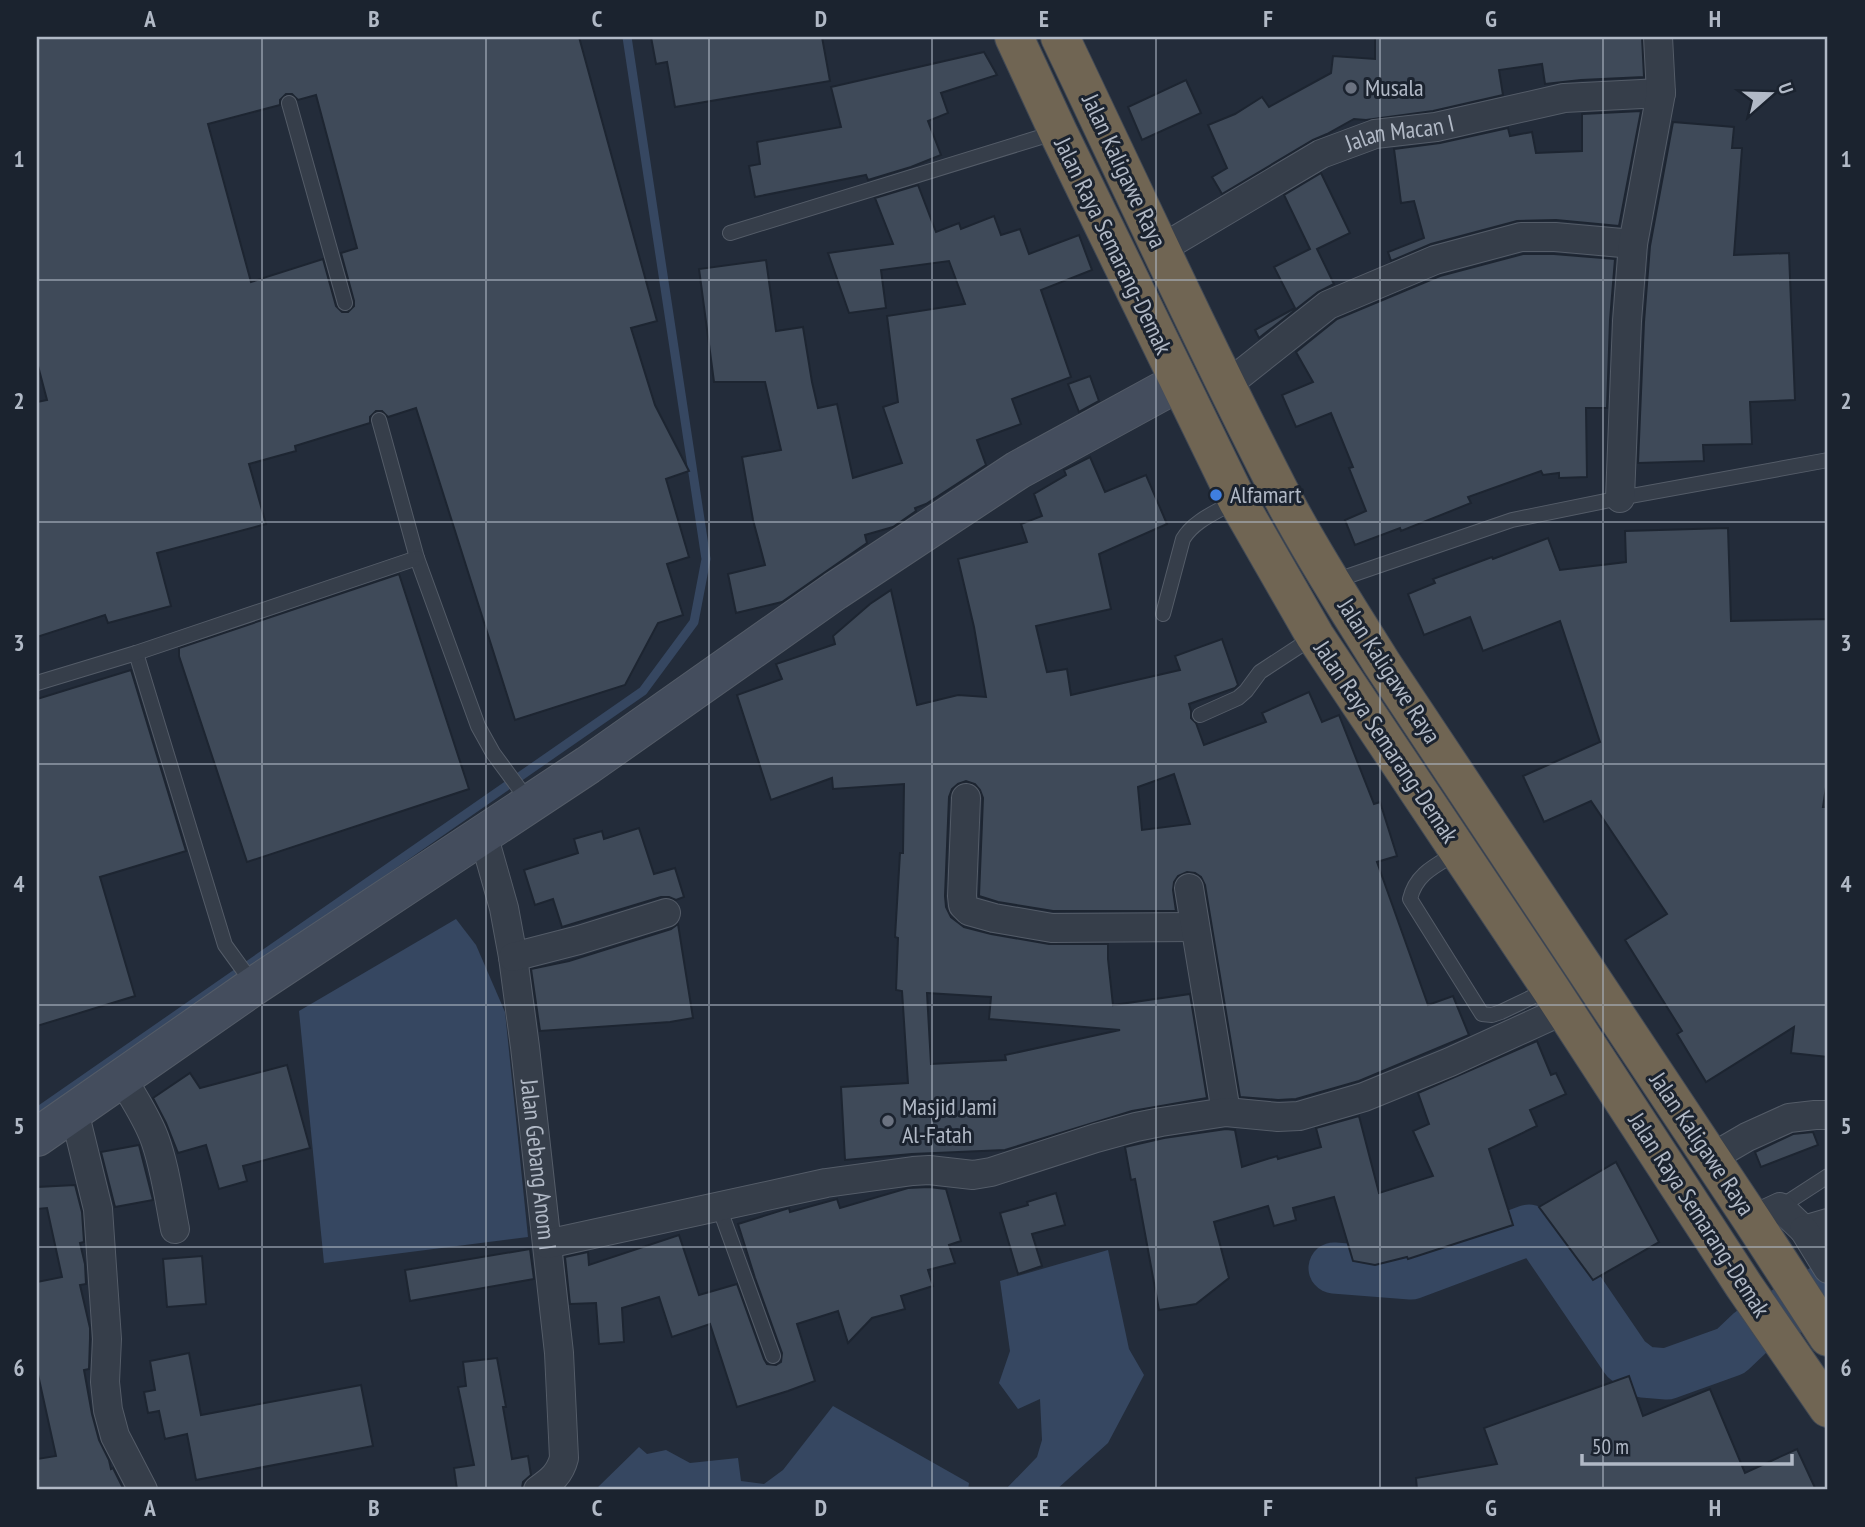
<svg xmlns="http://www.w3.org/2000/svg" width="1865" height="1527" font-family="'PT Sans Narrow',sans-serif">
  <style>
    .water { fill: #364761 }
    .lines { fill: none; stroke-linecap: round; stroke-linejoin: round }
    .stream { stroke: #364761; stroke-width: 9 }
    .river { stroke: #364761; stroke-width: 51 }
    .building { fill: #3f4a59; stroke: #1d2531; stroke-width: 2; fill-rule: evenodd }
    .lane-casing { stroke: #545c68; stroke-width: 16 }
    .street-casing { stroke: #545c68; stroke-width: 30 }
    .secondary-casing { stroke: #545c68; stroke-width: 40 }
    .highway-casing { stroke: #414955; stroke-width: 40 }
    .lane { stroke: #363e4a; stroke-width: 14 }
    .street { stroke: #363e4a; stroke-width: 28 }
    .secondary { stroke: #444d5d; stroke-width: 38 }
    .highway { stroke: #706553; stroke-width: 38 }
    .grid { fill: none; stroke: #b1b9c6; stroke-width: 2; stroke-opacity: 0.55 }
    .worship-dot { fill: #6b7280; stroke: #1b232f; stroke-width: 2.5 }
    .shop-dot { fill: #3f7fe0; stroke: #1b232f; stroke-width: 2.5 }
    .labels { text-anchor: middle; stroke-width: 6; stroke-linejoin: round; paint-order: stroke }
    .poi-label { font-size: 24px; fill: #b1b9c6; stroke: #1b232f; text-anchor: start }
    .street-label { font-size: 24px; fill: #b1b9c6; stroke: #1b232f }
    .neatline { fill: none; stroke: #b1b9c6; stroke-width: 2.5 }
    .grid-label { font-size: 23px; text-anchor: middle; font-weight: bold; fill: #b1b9c6 }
  </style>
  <rect width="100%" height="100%" fill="#232c3a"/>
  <g class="water">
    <path d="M 456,919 L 476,945 L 505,1012 L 528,1237 L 324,1263 L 299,1011 Z"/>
    <path d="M 1108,1250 L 1129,1349 L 1144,1375 L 1108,1443 L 1056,1490 L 1005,1490 L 1037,1457 L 1042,1440 L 1040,1399 L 1018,1409 L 999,1383 L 1010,1351 L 1000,1281 Z"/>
    <path d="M 833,1406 L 969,1483 L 968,1490 L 595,1490 L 639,1447 L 647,1454 L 666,1450 L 690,1463 L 738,1458 L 741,1481 L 764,1484 L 783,1470 Z"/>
  </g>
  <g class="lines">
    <path class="stream" d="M 37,1112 L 643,691 L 694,622 L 706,559 L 627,37"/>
    <path class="river" d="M 1334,1268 L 1411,1274 L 1529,1230 L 1540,1233 L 1626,1359 L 1643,1372 L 1667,1374 L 1731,1351 L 1751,1332 L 1828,1287"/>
  </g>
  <g class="building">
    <path d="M 37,37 L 579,37 L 657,321 L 631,328 L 655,405 L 689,471 L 666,479 L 689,557 L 667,564 L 683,615 L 658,623 L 625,685 L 515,720 L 416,408 L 388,417 L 382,411 L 376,411 L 370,417 L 370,423 L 295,446 L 296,451 L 249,464 L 266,524 L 157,553 L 171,606 L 108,623 L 105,615 L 37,637 L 37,402 L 47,400 L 37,362 ZM 286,94 L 292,94 L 298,100 L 316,95 L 357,248 L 341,253 L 354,301 L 354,306 L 348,312 L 342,312 L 336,306 L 323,259 L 251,282 L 208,124 L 280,105 L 280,100 Z"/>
    <path d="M 651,37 L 822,37 L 830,81 L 675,107 L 667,62 L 656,64 Z"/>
    <path d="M 1375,37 L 1642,37 L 1644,77 L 1581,80 L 1545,84 L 1542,64 L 1499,70 L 1503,95 L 1433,111 L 1366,120 L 1354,119 L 1327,134 L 1313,140 L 1222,194 L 1212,177 L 1227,168 L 1208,125 L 1235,114 L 1262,97 L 1269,107 L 1331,73 L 1333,56 L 1375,59 Z"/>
    <path d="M 984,52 L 997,75 L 941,93 L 948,113 L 928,121 L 941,155 L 911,167 L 868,180 L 866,175 L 755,197 L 749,166 L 760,164 L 757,142 L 841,127 L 831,87 Z"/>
    <path d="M 1186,80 L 1201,113 L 1142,140 L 1128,107 Z"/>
    <path d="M 1641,111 L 1619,226 L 1556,220 L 1517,221 L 1431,244 L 1391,261 L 1388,252 L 1424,238 L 1414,201 L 1401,203 L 1394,149 L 1440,143 L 1508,128 L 1510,136 L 1532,132 L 1536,153 L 1582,151 L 1582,114 Z"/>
    <path d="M 1673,122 L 1734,127 L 1732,148 L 1742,148 L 1734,255 L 1789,253 L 1795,400 L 1750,402 L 1752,444 L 1703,445 L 1704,461 L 1638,463 L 1644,322 L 1650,246 Z"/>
    <path d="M 1321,173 L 1350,233 L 1317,249 L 1334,284 L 1318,292 L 1259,338 L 1255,330 L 1295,308 L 1274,267 L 1310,249 L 1284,195 Z"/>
    <path d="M 918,185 L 936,232 L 959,223 L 961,229 L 994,216 L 1001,235 L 1020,229 L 1029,254 L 1079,235 L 1092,270 L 1041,290 L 1071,377 L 1012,399 L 1021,424 L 977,440 L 986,465 L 926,504 L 915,508 L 916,511 L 893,527 L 865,535 L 867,543 L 782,602 L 736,613 L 728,574 L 765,565 L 753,520 L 742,457 L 781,450 L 765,382 L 714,382 L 699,269 L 766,260 L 776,331 L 803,327 L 812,382 L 818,408 L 837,404 L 853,478 L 902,463 L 883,407 L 898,402 L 887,316 L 965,304 L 949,261 L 881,270 L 886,308 L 849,313 L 828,253 L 893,244 L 875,198 Z"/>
    <path d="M 1523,254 L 1554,254 L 1615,259 L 1610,320 L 1607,408 L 1586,408 L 1587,477 L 1559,478 L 1559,473 L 1543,475 L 1541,471 L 1468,497 L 1471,503 L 1401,531 L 1400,528 L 1355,545 L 1345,520 L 1366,511 L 1349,468 L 1353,467 L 1331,413 L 1296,427 L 1282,395 L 1313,382 L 1296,352 L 1337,319 L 1440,276 Z"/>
    <path d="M 1090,376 L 1099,401 L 1079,412 L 1068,384 Z"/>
    <path d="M 1090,457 L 1105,492 L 1146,475 L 1167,524 L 1099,554 L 1111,609 L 1036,626 L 1047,672 L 1067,669 L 1071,695 L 1180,670 L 1175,656 L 1222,639 L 1238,685 L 1235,688 L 1189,704 L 1191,711 L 1191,718 L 1196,723 L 1204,745 L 1266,722 L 1262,713 L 1309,692 L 1322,722 L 1339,715 L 1374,804 L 1380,802 L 1397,856 L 1377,862 L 1428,1005 L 1453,996 L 1469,1035 L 1359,1081 L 1296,1099 L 1278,1100 L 1240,1097 L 1205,885 L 1201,877 L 1195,873 L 1187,872 L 1178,876 L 1174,882 L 1173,890 L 1176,911 L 1053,911 L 998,902 L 979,896 L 983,798 L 980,790 L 975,784 L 966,781 L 958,784 L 952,789 L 949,797 L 945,896 L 946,907 L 951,917 L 964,927 L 991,934 L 1049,944 L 1108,944 L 1108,959 L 1113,1005 L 1190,994 L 1207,1098 L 1132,1111 L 1005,1150 L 912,1154 L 845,1160 L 841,1087 L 908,1083 L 902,991 L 896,990 L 898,938 L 895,937 L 900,853 L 903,853 L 904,784 L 833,789 L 832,778 L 771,800 L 737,695 L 782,679 L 776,664 L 835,644 L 833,636 L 870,604 L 891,590 L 917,705 L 958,695 L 986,697 L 974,627 L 958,559 L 1027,542 L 1021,524 L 1042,516 L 1034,494 L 1066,475 L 1064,470 ZM 1174,774 L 1190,824 L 1142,830 L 1138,787 ZM 927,993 L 991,997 L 989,1019 L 1120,1030 L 1005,1055 L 1006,1060 L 931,1064 Z"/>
    <path d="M 1728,528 L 1731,621 L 1828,619 L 1828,774 L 1823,807 L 1828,807 L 1828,1057 L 1791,1053 L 1794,1027 L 1706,1082 L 1677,1034 L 1682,1031 L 1625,940 L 1667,914 L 1591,801 L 1544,822 L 1523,776 L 1600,742 L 1560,621 L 1483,651 L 1470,617 L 1424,635 L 1408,594 L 1435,583 L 1433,579 L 1492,557 L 1493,559 L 1548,538 L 1560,570 L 1626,562 L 1625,531 Z"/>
    <path d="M 399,574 L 469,789 L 247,862 L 179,656 L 179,648 Z"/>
    <path d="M 131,670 L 186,851 L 100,877 L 135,996 L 37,1026 L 37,699 Z"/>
    <path d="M 639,828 L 654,874 L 675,868 L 684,897 L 676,900 L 669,897 L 661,897 L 562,927 L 553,899 L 535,905 L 524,870 L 578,853 L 574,839 L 602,831 L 604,839 Z"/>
    <path d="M 678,924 L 693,1018 L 670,1022 L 540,1031 L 531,969 L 569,961 L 671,929 Z"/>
    <path d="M 1537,1041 L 1551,1075 L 1556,1073 L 1566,1094 L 1530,1110 L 1537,1126 L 1489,1149 L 1513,1225 L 1408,1259 L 1407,1257 L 1375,1265 L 1353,1261 L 1334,1197 L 1293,1208 L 1296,1220 L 1274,1226 L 1268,1206 L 1214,1222 L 1229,1278 L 1196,1304 L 1159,1310 L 1135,1179 L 1131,1180 L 1125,1147 L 1164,1138 L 1226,1129 L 1235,1130 L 1242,1167 L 1277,1156 L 1278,1159 L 1321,1147 L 1316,1128 L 1359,1116 L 1379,1193 L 1433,1176 L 1413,1131 L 1429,1124 L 1418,1093 Z"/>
    <path d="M 287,1065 L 310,1148 L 243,1166 L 247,1181 L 219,1189 L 206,1145 L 178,1153 L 166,1123 L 153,1098 L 190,1073 L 200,1088 Z"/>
    <path d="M 1813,1132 L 1818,1145 L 1761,1167 L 1755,1152 L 1793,1134 Z"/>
    <path d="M 139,1145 L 153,1200 L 115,1207 L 101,1152 Z"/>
    <path d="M 1616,1162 L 1659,1242 L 1593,1280 L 1539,1207 Z"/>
    <path d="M 75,1185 L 82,1212 L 84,1242 L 80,1243 L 85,1264 L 86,1284 L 80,1285 L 90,1328 L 90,1339 L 89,1369 L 84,1370 L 92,1414 L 99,1440 L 109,1460 L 111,1469 L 113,1468 L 124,1490 L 37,1490 L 37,1459 L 56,1456 L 37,1370 L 37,1282 L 62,1277 L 47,1208 L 37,1209 L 37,1187 Z"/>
    <path d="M 929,1187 L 946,1189 L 961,1241 L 949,1245 L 955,1263 L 928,1270 L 933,1286 L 901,1296 L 905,1309 L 872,1318 L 848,1343 L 838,1311 L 797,1324 L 815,1381 L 788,1391 L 737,1407 L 710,1324 L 672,1337 L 659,1297 L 622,1308 L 624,1342 L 599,1344 L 596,1303 L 570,1304 L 565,1257 L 588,1252 L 589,1265 L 679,1235 L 699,1295 L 737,1284 L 764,1359 L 767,1364 L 776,1365 L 781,1362 L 782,1353 L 755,1278 L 738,1224 L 789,1208 L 790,1212 L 837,1199 L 840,1208 L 908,1188 Z"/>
    <path d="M 1056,1193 L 1065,1225 L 1032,1234 L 1042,1266 L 1018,1274 L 1000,1213 L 1028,1205 L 1027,1202 Z"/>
    <path d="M 530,1249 L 534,1279 L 410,1301 L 405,1270 Z"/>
    <path d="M 202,1256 L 206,1304 L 167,1307 L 163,1259 Z"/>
    <path d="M 189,1353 L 201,1415 L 361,1385 L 373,1446 L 196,1480 L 187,1434 L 165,1439 L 159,1411 L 148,1413 L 144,1392 L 155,1390 L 150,1361 Z"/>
    <path d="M 497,1358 L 506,1407 L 503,1407 L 512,1459 L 528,1456 L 531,1475 L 523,1482 L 522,1488 L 508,1490 L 457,1490 L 454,1468 L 474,1465 L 458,1387 L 466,1386 L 463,1362 Z"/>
    <path d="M 1629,1376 L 1643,1416 L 1710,1389 L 1745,1473 L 1797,1449 L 1816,1490 L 1417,1490 L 1416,1478 L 1497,1464 L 1484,1428 Z"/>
  </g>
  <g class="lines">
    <g class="lane-casing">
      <g id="lane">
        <path d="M 289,103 L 345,303"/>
        <path d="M 730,233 L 1057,132"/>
        <path d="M 379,420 L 417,558 L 478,726 L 493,753 L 521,791 L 532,799"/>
        <path d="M 1331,582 L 1512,520 L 1620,498 L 1828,460"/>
        <path d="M 1163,614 L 1183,539 C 1194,520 1219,511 1237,500"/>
        <path d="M 136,653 L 225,945 L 254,985"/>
        <path d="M 37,683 L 136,653 L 417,558"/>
        <path d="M 1200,715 L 1238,698 L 1246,691 L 1260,672 L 1315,636"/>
        <path d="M 1458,852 C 1437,865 1416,873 1410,899 L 1482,1014 L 1492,1015 L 1501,1012 L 1549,989"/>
        <path d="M 719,1207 L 773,1356"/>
        <path d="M 1780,1207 L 1828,1176"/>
      </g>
    </g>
    <g class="street-casing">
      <g id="street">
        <path id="s1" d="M 1161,249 L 1321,154 L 1375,134 L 1436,127 L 1564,98 L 1661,93"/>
        <path d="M 1227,385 L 1328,305 L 1435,260 L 1521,237 L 1555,237 L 1633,244"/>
        <path d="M 1620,498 L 1627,321 L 1633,244 L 1661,93 L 1658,37"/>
        <path d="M 966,798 L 962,896 L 963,905 L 969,911 L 994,918 L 1052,928 L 1195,927"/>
        <path id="s2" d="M 483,834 L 504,908 L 513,957 L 525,1047 L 559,1353 L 564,1458 C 560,1474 551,1481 538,1490"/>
        <path d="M 1189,888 L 1226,1112"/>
        <path d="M 513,957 L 579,940 L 666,913"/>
        <path d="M 122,1078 C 133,1097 146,1116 154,1137 C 165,1166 169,1199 175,1229"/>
        <path d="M 74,1111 L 98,1209 L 107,1339 L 105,1382 L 108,1410 L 115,1436 L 143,1490"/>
        <path d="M 1711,1158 L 1747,1137 L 1789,1118 L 1815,1115 L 1828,1115"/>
        <path d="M 1752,1220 L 1780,1207 L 1804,1230 L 1828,1223"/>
        <path d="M 1804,1230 L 1828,1269"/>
        <path d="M 547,1244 L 826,1183 L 913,1171 L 929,1170 L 973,1175 L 991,1172 L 1096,1138 L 1136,1127 L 1161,1122 L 1226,1112 L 1278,1117 L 1299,1116 L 1364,1097 L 1450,1062 L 1564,1010"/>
      </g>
    </g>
    <g class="secondary-casing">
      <path id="secondary" d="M 37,1137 L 254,986 L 588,765 L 835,591 L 1018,470 L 1179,382"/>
    </g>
    <g class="highway-casing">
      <g id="highway">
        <path d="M 1014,37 L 1058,132 L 1237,500 L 1315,636 L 1550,988 L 1744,1286 L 1828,1408"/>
        <path d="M 1060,37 C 1134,192 1206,349 1285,502 C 1314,557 1348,609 1381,662 L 1752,1220 L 1828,1337"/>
      </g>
    </g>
    <use href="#lane" class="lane"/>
    <use href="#street" class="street"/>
    <use href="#secondary" class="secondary"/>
    <use href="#highway" class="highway"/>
  </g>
  <path class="grid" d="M 262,37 L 262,1490M 486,37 L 486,1490M 709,37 L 709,1490M 932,37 L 932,1490M 1156,37 L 1156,1490M 1380,37 L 1380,1490M 1603,37 L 1603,1490M 37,280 L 1828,280M 37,522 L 1828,522M 37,764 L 1828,764M 37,1005 L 1828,1005M 37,1247 L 1828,1247"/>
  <g class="worship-dot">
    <circle cx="1351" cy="88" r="7"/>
    <circle cx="888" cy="1121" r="7"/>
  </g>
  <circle class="shop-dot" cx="1216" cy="495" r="7"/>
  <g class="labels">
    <g class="poi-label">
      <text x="1365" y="96">Musala</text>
      <text x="1230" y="503">Alfamart</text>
      <text x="902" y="1115">Masjid Jami<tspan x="902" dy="28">Al-Fatah</tspan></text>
    </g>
    <g class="street-label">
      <text dy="8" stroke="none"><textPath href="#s1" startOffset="268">Jalan Macan I</textPath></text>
      <text transform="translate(1124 171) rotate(65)" y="8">Jalan Kaligawe Raya</text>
      <text transform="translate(1113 246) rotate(64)" y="8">Jalan Raya Semarang-Demak</text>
      <text transform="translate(1389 671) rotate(57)" y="8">Jalan Kaligawe Raya</text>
      <text transform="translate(1386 742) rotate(56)" y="8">Jalan Raya Semarang-Demak</text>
      <text transform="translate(1702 1144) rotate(56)" y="8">Jalan Kaligawe Raya</text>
      <text dy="8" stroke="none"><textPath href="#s2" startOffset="336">Jalan Gebang Anom I</textPath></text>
      <text transform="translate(1699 1215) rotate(57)" y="8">Jalan Raya Semarang-Demak</text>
    </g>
  </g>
  <rect width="1865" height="1527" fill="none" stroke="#1b232f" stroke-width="77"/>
  <g transform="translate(1770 94) rotate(70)" stroke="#1b232f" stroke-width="5" paint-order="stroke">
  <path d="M0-5L12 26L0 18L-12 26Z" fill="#b1b9c6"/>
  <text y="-10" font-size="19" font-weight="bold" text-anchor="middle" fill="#b1b9c6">U</text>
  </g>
  <path d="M1582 1454v10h210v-10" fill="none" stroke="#b1b9c6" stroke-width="3.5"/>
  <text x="1592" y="1454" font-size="21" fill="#b1b9c6" stroke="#1b232f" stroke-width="5" paint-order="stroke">50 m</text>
  <rect x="38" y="38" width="1788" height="1450" class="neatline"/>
  <g class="grid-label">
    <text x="150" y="27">A</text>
    <text x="374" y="27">B</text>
    <text x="597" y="27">C</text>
    <text x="821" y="27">D</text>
    <text x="1044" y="27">E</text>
    <text x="1268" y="27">F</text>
    <text x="1491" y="27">G</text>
    <text x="1715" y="27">H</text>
    <text x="19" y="167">1</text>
    <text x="1846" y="167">1</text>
    <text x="19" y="409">2</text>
    <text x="1846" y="409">2</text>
    <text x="19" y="651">3</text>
    <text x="1846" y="651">3</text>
    <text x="19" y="892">4</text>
    <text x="1846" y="892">4</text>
    <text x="19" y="1134">5</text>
    <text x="1846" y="1134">5</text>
    <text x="19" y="1376">6</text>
    <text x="1846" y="1376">6</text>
    <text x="150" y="1516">A</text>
    <text x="374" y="1516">B</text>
    <text x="597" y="1516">C</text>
    <text x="821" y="1516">D</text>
    <text x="1044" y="1516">E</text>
    <text x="1268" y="1516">F</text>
    <text x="1491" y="1516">G</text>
    <text x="1715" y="1516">H</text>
  </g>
</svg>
